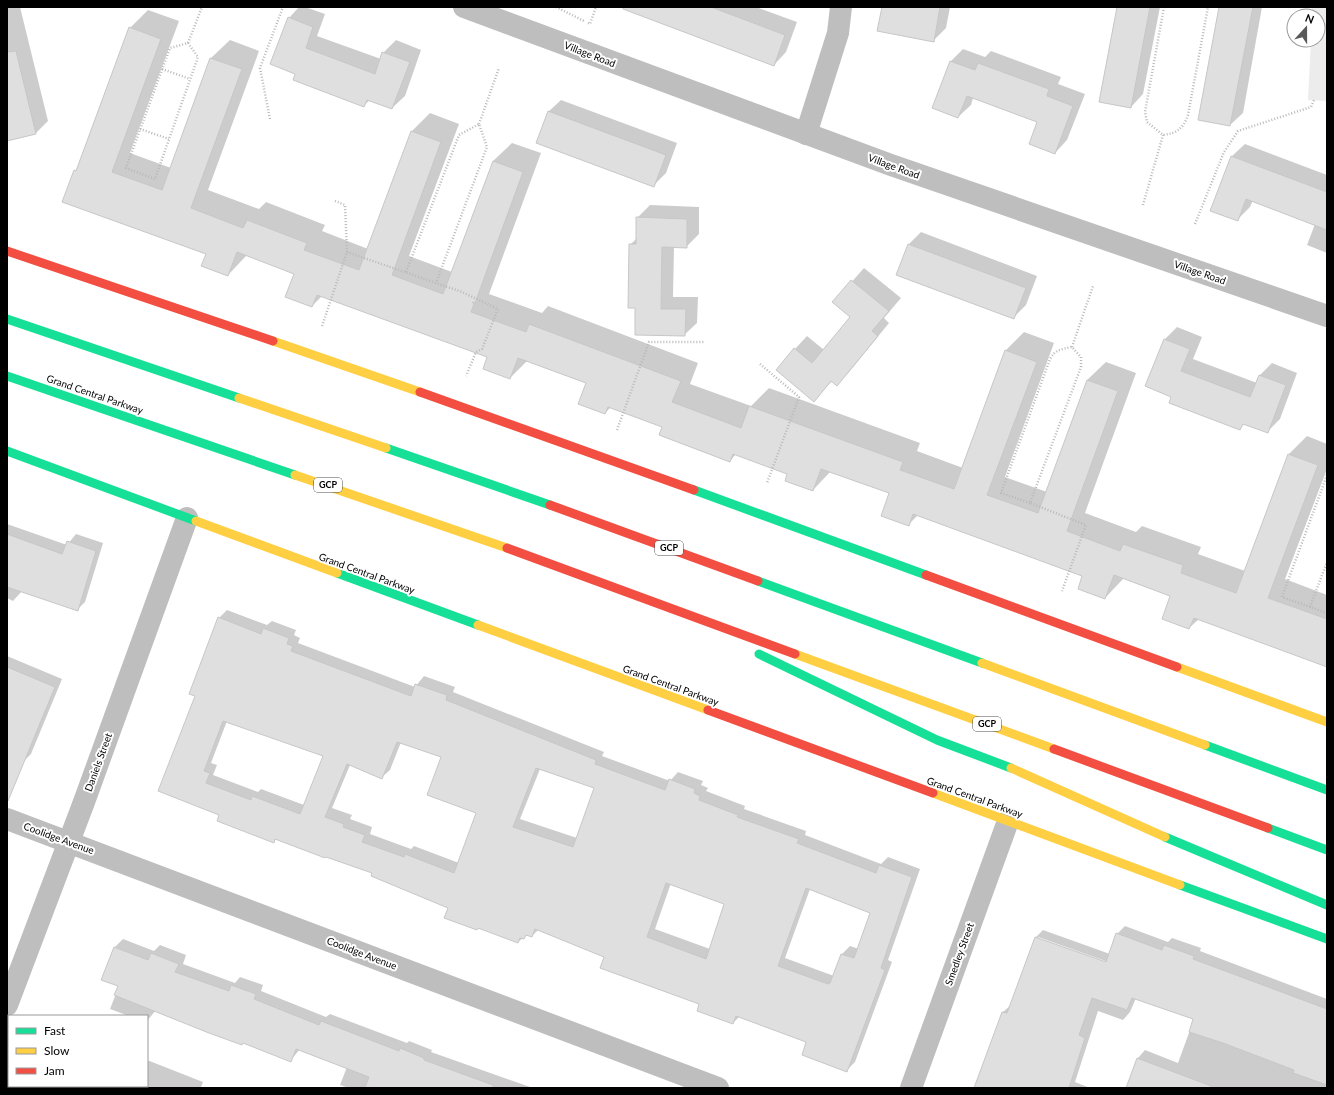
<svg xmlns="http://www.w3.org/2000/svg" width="1334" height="1095" font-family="Lato,sans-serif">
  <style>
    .green { fill: #ececec }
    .shadow { fill: #0003; fill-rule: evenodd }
    .building { fill: #dfdfdf; stroke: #c7c7c7; fill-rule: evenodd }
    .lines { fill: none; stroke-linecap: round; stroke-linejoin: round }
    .path { stroke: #b9b9b9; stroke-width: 2.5; stroke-dasharray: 1 2; stroke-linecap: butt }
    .street { stroke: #bebebe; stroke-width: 22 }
    .fast { stroke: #16e098; stroke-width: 9 }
    .slow { stroke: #ffcf43; stroke-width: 9 }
    .jam { stroke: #f24e42; stroke-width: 9 }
    .labels { text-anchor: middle; stroke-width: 4; stroke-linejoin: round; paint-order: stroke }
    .shield { fill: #fff; stroke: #4c4c4c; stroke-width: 1 }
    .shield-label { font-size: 9px; font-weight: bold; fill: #000 }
    .street-label { font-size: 10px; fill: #000; stroke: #fff }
  </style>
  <rect width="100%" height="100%" fill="#fff"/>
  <path class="green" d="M 1312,7 L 1327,7 L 1327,101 L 1308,100 L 1311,40 L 1318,40 L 1318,16 L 1312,16 Z"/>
  <g class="shadow">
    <path d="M 7,7 L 20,7 L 48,121 L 36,133 L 7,140 Z"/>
    <path d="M 299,7 L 305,7 L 325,14 L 317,36 L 381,59 L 383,53 L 396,40 L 421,50 L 405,96 L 392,108 L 370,100 L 364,105 L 296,73 L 289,18 Z"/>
    <path d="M 663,7 L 756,7 L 797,22 L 786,52 L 774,65 Z"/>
    <path d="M 883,7 L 950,7 L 946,28 L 933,41 Z"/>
    <path d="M 1118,7 L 1160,7 L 1143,94 L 1131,107 Z"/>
    <path d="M 1220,7 L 1262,7 L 1243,113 L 1230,125 L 1199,119 Z"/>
    <path d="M 148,10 L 179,21 L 130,153 L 171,168 L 211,58 L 230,40 L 259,51 L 208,190 L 259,209 L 266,202 L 325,225 L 322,231 L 368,249 L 412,131 L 430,113 L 459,124 L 409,256 L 452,272 L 493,161 L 512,143 L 541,153 L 489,294 L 542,313 L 548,306 L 698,363 L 690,384 L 751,406 L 769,388 L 920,443 L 917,451 L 963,468 L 1006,350 L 1024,332 L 1054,343 L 1005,477 L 1047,492 L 1087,380 L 1106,362 L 1136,373 L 1085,513 L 1136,532 L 1142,526 L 1201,547 L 1198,554 L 1245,571 L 1288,455 L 1307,436 L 1327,444 L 1327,469 L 1285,579 L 1327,595 L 1327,666 L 1199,619 L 1189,628 L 1172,596 L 1124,578 L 1105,598 L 1084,576 L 918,515 L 908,525 L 890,493 L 831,471 L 813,490 L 788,473 L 736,454 L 730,461 L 663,426 L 611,407 L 605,413 L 588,382 L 528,360 L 510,378 L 489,357 L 322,296 L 312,306 L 295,273 L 247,255 L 228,275 L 207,253 L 75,171 L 78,167 L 130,28 Z"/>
    <path d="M 963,49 L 985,57 L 991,51 L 1061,77 L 1058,84 L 1085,94 L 1067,140 L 1055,153 L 1038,121 L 973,98 L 971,105 L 958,117 L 951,61 Z"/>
    <path d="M 561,100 L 677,143 L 666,173 L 654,185 L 548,112 Z"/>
    <path d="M 1245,144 L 1327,175 L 1327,253 L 1307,245 L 1315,224 L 1253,200 L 1250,207 L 1237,220 L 1211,210 L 1232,156 Z"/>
    <path d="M 650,205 L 699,207 L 699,234 L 686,247 L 674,247 L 673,297 L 698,297 L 697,323 L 684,335 L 636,307 L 630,245 L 637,238 L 637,218 Z"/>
    <path d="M 921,232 L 1037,276 L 1026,305 L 1014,317 L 909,244 Z"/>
    <path d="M 864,268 L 901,298 L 884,318 L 889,323 L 849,372 L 837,384 L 832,381 L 814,400 L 795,349 L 807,336 L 824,350 L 852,317 L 834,302 Z"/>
    <path d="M 1177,327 L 1202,337 L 1193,359 L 1257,383 L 1260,375 L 1272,363 L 1297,373 L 1280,419 L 1267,432 L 1245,423 L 1240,428 L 1173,396 L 1164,340 Z"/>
    <path d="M 7,524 L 67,545 L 76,534 L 103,543 L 85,602 L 77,610 L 22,591 L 13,601 L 7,598 Z"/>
    <path d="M 227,610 L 267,625 L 272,621 L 296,630 L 294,635 L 300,638 L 298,643 L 415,687 L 424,676 L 455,687 L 453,692 L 604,752 L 602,756 L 670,781 L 678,772 L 703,781 L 701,785 L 708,788 L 706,791 L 745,806 L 744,809 L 806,831 L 805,835 L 881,864 L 888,857 L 920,869 L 888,960 L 892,962 L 855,1062 L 847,1070 L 808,1041 L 740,1016 L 733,1023 L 700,1004 L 605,956 L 539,929 L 532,936 L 528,934 L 518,942 L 449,907 L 373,873 L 276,839 L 273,842 L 221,814 L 159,791 L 196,695 L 219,618 ZM 227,721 L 324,756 L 304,805 L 261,789 L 258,792 L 213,775 L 217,765 L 211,763 ZM 401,742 L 442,756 L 477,813 L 459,863 L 414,846 L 411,849 L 370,834 L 372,827 L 350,819 L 352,815 L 332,808 L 350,765 L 381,778 L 390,770 ZM 540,769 L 595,787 L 577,838 L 520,819 ZM 671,883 L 726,903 L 710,949 L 655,929 ZM 810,889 L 872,912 L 859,949 L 850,946 L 842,954 L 834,976 L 785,958 Z"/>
    <path d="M 7,656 L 62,679 L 31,754 L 23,762 L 7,755 Z"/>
    <path d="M 1125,926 L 1168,942 L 1172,938 L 1201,948 L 1200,951 L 1327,999 L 1327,1088 L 1127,1088 L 1138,1058 L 1145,1050 L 1178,1063 L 1194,1019 L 1136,998 L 1130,1012 L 1123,1020 L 1098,1011 L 1075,1082 L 1090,1088 L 975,1088 L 1003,1012 L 1011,1005 L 1036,937 L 1043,930 L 1110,954 L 1117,934 ZM 1038,937 L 1111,963 L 1110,965 L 1038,939 Z"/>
    <path d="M 123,939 L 154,951 L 160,945 L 186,955 L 183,964 L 235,983 L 240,977 L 263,985 L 261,991 L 326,1017 L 330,1014 L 407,1043 L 409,1041 L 432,1050 L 431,1052 L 533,1088 L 349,1088 L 340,1085 L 347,1067 L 300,1049 L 291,1060 L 156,1010 L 147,1021 L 147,1016 L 129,1016 L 110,1009 L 119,986 L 103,979 L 115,947 Z"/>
    <path d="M 147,1060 L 203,1082 L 201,1087 L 205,1088 L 49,1088 L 50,1086 L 147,1086 Z"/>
  </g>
  <g class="building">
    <path d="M 623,7 L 711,7 L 785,35 L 774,66 L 623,9 Z"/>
    <path d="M 882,7 L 940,7 L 934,42 L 877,31 Z"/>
    <path d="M 1117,7 L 1150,7 L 1131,108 L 1099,102 Z"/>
    <path d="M 1219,7 L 1253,7 L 1230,126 L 1198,120 Z"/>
    <path d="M 288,17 L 313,27 L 306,48 L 375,74 L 382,52 L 410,62 L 392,109 L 367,100 L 364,107 L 293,80 L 295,74 L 270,64 Z"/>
    <path d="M 129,27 L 161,39 L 112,172 L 162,190 L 210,58 L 242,69 L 191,208 L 243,228 L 247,220 L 307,243 L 304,250 L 359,270 L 411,131 L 441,142 L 392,275 L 443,294 L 493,161 L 523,172 L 475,303 L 472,302 L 474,304 L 471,312 L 526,332 L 529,324 L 681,381 L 672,402 L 741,428 L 749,406 L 903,462 L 900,470 L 954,489 L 1005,350 L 1037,362 L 987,495 L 1038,513 L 1087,380 L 1118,391 L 1067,531 L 1120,551 L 1123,544 L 1183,565 L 1181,573 L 1236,593 L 1288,454 L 1318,465 L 1268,598 L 1327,619 L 1327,667 L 1194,618 L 1189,629 L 1162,619 L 1170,596 L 1114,575 L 1105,599 L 1078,589 L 1082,576 L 913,514 L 909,526 L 881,516 L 889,493 L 821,469 L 813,491 L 785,481 L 787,474 L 733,454 L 730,462 L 659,435 L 662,427 L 608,407 L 605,414 L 578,404 L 586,383 L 518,358 L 510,379 L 483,369 L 487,357 L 317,295 L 312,307 L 285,297 L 294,274 L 237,252 L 228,276 L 201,266 L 206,254 L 62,202 L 74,170 L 76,171 Z"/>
    <path d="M 16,51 L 36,134 L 7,141 L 7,52 Z"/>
    <path d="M 950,61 L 975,70 L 978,63 L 1049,89 L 1047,96 L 1073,106 L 1055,154 L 1029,144 L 1037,122 L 967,96 L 958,118 L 932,108 Z"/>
    <path d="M 548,111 L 666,155 L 654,187 L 536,143 Z"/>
    <path d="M 1231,156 L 1327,192 L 1327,230 L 1246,199 L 1238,221 L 1210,211 Z"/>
    <path d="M 636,217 L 687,219 L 687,248 L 662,247 L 661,309 L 686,309 L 685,336 L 635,335 L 635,308 L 628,308 L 629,244 L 636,244 Z"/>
    <path d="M 908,244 L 1026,288 L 1014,319 L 896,275 Z"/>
    <path d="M 851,280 L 889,311 L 872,331 L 878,336 L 837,386 L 831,381 L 814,402 L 776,370 L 794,348 L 812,363 L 850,317 L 832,302 Z"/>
    <path d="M 1164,339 L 1190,349 L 1181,371 L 1250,397 L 1259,375 L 1286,385 L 1268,433 L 1243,424 L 1240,430 L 1169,403 L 1171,397 L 1145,386 Z"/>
    <path d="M 7,534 L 62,554 L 67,541 L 96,551 L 78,611 L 7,587 Z"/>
    <path d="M 218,617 L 261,634 L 263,628 L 289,638 L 287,644 L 293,646 L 291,651 L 411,696 L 415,684 L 447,695 L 446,700 L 596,760 L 595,764 L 665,790 L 669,779 L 695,789 L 694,793 L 700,796 L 699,800 L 738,815 L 737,817 L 799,839 L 797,843 L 876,873 L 879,865 L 912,877 L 881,968 L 885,970 L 847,1072 L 802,1055 L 806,1042 L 736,1016 L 733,1024 L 697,1011 L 699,1004 L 600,968 L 604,957 L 535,929 L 532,937 L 526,935 L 524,939 L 520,938 L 518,943 L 478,928 L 477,930 L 444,918 L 448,908 L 371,876 L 372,873 L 326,857 L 325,858 L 275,839 L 274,843 L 217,821 L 219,815 L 158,791 L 195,696 L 189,694 ZM 223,721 L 323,756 L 300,814 L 252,796 L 251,800 L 206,783 L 210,773 L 204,771 ZM 397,742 L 441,757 L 427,795 L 476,813 L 454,873 L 405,854 L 404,857 L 362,842 L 365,835 L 343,827 L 344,824 L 325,817 L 347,764 L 382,779 ZM 536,768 L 594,788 L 573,847 L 513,827 ZM 666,883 L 724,904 L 706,959 L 647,937 ZM 806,888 L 870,913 L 854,958 L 841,954 L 830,983 L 828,984 L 778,966 Z"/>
    <path d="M 7,667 L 55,687 L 8,801 L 7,801 Z"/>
    <path d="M 1116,933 L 1162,950 L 1164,945 L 1194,956 L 1193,959 L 1327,1009 L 1327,1085 L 1293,1073 L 1294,1070 L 1223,1043 L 1189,1032 L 1193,1019 L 1132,998 L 1127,1010 L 1092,998 L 1079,1035 L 1085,1038 L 1069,1088 L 974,1088 L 1002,1012 L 1007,1013 L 1035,937 L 1106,962 Z"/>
    <path d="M 114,947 L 148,960 L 151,953 L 179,964 L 175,972 L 229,991 L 231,985 L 256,994 L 254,999 L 319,1025 L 321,1021 L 399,1051 L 400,1048 L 424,1058 L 424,1060 L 493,1085 L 493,1088 L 365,1088 L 369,1077 L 296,1049 L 291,1062 L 243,1043 L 242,1045 L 209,1033 L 114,995 L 118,986 L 101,980 Z"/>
    <path d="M 1137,1058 L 1211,1086 L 1211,1088 L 1126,1088 Z"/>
  </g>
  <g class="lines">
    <g class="path">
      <path d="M 556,7 L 584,21"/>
      <path d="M 1164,7 L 1145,112 L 1147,122 L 1163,135 C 1177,133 1183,129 1188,115 L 1208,7"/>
      <path d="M 588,23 L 590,24 L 596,7"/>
      <path d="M 188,43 L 198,57 L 155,179 L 126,168 L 170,48 Z"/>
      <path d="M 188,43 L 202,7"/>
      <path d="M 162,69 L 190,79"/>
      <path d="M 270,119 L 260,68 L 283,7"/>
      <path d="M 479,124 L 499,68"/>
      <path d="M 140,129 L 169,139"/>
      <path d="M 1143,205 L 1163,135"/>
      <path d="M 1195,224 L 1224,152 L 1238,131 L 1311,107 L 1314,100"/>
      <path d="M 347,252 L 462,292 L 498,309 L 482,349 L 476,352 L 466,376"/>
      <path d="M 406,272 L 459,135 L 479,124 L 487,147 L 436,283"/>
      <path d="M 322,326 L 347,252 L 345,205 L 335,201"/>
      <path d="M 1072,347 L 1093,286"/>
      <path d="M 760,364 L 799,397 L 767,483"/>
      <path d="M 617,430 L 649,342 L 704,342"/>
      <path d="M 1327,475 L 1282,597 L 1327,613"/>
      <path d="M 1030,503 L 1001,493 L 1050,359 C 1055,350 1061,349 1072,347 L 1081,357 L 1081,367 L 1030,503 L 1086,525 L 1062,591"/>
      <path d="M 1310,607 L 1327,562"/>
    </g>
    <g class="street">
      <path d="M 464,7 L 891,165 L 1327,316"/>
      <path d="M 806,134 L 838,33 L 841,7"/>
      <path d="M 7,819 L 718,1088"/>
      <path d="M 7,1005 L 84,802 L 187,518"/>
      <path d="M 911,1088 L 1008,821"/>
    </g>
    <g class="fast">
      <path d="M 7,319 L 239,398"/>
      <path d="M 7,376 L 295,475"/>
      <path d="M 386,448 L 550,505"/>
      <path d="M 7,451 L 196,521"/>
      <path d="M 694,490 L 926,575"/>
      <path d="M 337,573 L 478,625"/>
      <path d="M 758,581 L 982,663"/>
      <path d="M 759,654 L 937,740 L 1011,768"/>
      <path d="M 1205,745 L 1327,790"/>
      <path d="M 1268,828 L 1327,850"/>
      <path d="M 1165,837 L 1327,905"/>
      <path d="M 1180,885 L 1327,939"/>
    </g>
    <g class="slow">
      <path d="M 273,341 L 420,392"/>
      <path d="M 239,398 L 386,448"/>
      <path d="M 295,475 L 507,548"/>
      <path d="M 196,521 L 337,573"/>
      <path d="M 478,625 L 708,710"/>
      <path d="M 795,654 L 1054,749"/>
      <path d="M 982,663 L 1205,745"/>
      <path d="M 1177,667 L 1327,722"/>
      <path d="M 1011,768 L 1165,837"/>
      <path d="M 933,793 L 1180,885"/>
    </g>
    <g class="jam">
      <path d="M 7,251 L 273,341"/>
      <path d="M 420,392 L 694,490"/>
      <path d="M 550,505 L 758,581"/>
      <path d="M 507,548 L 795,654"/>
      <path d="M 926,575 L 1177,667"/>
      <path d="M 708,710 L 933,793"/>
      <path d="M 1054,749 L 1268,828"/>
    </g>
  </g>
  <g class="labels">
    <g class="shield">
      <rect x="314" y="478" width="28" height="14" rx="3"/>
      <rect x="655" y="541" width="28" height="14" rx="3"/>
      <rect x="973" y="717" width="28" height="14" rx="3"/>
    </g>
    <g class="shield-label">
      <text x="328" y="488">GCP</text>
      <text x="669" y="551">GCP</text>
      <text x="987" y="727">GCP</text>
    </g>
    <g class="street-label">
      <text transform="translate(590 54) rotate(21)" y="4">Village Road</text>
      <text transform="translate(894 166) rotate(20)" y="4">Village Road</text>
      <text transform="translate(1200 272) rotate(19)" y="4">Village Road</text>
      <text transform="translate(95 394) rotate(19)" y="4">Grand Central Parkway</text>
      <text transform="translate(367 573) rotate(20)" y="4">Grand Central Parkway</text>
      <text transform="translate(671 685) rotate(20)" y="4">Grand Central Parkway</text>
      <text transform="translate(98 762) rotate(-70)" y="4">Daniels Street</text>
      <text transform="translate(975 797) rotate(20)" y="4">Grand Central Parkway</text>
      <text transform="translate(59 838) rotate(20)" y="4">Coolidge Avenue</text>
      <text transform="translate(362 953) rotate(21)" y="4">Coolidge Avenue</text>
      <text transform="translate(959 954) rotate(-70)" y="4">Smedley Street</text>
    </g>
  </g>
  <rect width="1334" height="1095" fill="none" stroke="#000000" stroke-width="16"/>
  <rect x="8" y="1015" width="140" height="72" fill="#ffffff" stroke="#999999"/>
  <rect x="16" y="1028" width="20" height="6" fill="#16e098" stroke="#999999"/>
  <text x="44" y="1035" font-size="12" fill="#000000">Fast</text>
  <rect x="16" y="1048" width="20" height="6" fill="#ffcf43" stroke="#999999"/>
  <text x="44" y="1055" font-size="12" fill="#000000">Slow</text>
  <rect x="16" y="1068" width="20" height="6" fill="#f24e42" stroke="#999999"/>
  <text x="44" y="1075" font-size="12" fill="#000000">Jam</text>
  <g transform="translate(1306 28) rotate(21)"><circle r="19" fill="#ffffff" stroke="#999999"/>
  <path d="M0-3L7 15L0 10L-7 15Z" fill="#595959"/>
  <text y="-6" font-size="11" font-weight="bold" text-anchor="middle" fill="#000000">N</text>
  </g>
</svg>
